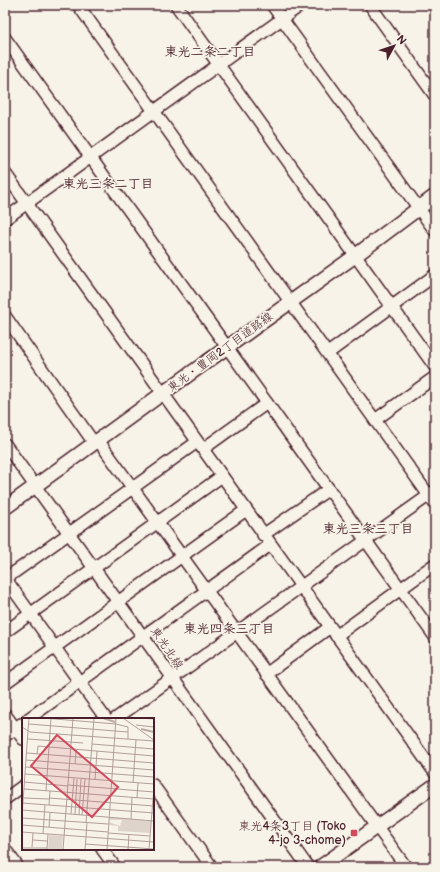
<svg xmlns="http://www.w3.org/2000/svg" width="440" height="872" font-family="'Balsamiq Sans','Klee One',sans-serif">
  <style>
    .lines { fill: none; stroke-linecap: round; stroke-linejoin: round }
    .minor-casing { stroke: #4a1f2b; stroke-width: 14 }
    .tertiary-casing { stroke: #4a1f2b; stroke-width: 16 }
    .minor { stroke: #f7f3e8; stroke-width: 11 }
    .tertiary { stroke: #f7f3e8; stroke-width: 13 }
    .poi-dot { fill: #d1495b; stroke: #f7f3e8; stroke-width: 1.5 }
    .labels { text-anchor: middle; stroke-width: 3.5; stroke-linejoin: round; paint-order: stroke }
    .street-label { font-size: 12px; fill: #4a1f2b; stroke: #f7f3e8 }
    .poi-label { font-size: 12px; fill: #4a1f2b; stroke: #f7f3e8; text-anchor: end }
    .neighbourhood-label { font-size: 13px; font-weight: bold; fill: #4a1f2b; stroke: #f7f3e8 }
    .inset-river { fill: none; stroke: #bcaaa7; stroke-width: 2 }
    .inset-road { fill: none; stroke: #b29e9c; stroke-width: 1 }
    .view { fill: #d1495b; fill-opacity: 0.15; stroke: #d1495b; stroke-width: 2 }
    .inset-edge { fill: none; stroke: #4a1f2b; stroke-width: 2 }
  </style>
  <rect width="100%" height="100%" fill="#f7f3e8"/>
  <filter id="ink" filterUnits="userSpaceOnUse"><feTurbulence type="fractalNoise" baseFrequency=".025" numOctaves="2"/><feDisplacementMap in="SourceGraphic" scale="8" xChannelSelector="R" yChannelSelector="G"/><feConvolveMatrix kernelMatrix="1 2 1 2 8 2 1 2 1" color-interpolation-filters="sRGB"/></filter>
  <g filter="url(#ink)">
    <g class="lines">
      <g class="minor-casing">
        <g id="minor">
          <path d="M 78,5 L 435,504"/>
          <path d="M 176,5 L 435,367"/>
          <path d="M 272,5 L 435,231"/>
          <path d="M 370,5 L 435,96"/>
          <path d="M 5,38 L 435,637"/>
          <path d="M 5,173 L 435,773"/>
          <path d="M 5,219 L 301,5"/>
          <path d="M 5,316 L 94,443"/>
          <path d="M 328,353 L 435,275"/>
          <path d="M 375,420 L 435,377"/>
          <path d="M 98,440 L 406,867"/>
          <path d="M 5,444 L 308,867"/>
          <path d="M 203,449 L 267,403"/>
          <path d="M 263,535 L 329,489"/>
          <path d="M 5,578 L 106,719"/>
          <path d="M 5,579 L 197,442"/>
          <path d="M 5,632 L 222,476"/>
          <path d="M 336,636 L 435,564"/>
          <path d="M 266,674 L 330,627"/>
          <path d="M 5,683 L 246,510"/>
          <path d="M 5,714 L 23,739"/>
          <path d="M 28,719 L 270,545"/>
          <path d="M 115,719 L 435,491"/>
          <path d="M 5,736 L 21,724"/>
          <path d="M 153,785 L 212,867"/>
          <path d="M 5,799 L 23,786"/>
          <path d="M 5,849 L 18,867"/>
          <path d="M 102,849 L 115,867"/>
        </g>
      </g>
      <g class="tertiary-casing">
        <g id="tertiary">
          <path d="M 5,508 L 163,393 L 355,256 L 435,196"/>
          <path d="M 320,867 L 435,785"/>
        </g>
      </g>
      <use href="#minor" class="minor"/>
      <use href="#tertiary" class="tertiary"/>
    </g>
  </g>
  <rect class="poi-dot" x="350" y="829" width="8" height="8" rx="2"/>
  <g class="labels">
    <g class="street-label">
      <text transform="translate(220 352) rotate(-36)" y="4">東光・豊岡2丁目道路線</text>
      <text transform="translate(167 648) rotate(56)" y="4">東光北線</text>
    </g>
    <g class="poi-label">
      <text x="346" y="830">東光4条3丁目 (Toko<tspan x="346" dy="14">4-jo 3-chome)</tspan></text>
    </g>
    <g class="neighbourhood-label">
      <text x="210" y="56">東光二条二丁目</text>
      <text x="108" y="188">東光三条二丁目</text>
      <text x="368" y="533">東光三条三丁目</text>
      <text x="229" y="633">東光四条三丁目</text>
    </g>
  </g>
  <g transform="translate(22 718)">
    <rect width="132" height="132" fill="#f7f3e8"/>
    <path d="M 87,99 L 129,103 L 128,115 L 96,113 L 96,108 L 87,107 L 87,104 L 98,108 L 100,102 L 87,102 ZM 27,117 L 41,118 L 40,131 L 26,132 Z" fill="#ded4cc"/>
    <path class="inset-river" d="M 81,0 L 93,4M 119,11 L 132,14"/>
    <path class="inset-road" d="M 21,0 L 94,6 L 106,9 L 106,21M 101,0 L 132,22M 115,0 L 132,1M 7,6 L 93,13M 114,7 L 132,9M 0,9 L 8,14 L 132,23M 6,13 L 7,0M 93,13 L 106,14M 6,21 L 61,25M 70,26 L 132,31M 5,35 L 132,45M 15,36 L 16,28 L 132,38M 4,42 L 132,52M 53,46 L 54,32M 74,48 L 75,33M 4,49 L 132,59M 112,50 L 114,22M 3,56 L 132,66M 73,62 L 74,48M 2,64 L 46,68M 111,65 L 112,51M 46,67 L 132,74M 2,71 L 132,81M 24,73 L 29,0M 2,80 L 27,81M 27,80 L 132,88M 115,80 L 116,65M 0,85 L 132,95M 27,87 L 28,73M 0,92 L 132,103M 49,96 L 52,60M 53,96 L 55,61M 57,97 L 59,61M 60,97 L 63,61M 0,98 L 6,13M 0,100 L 86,106M 109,101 L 110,79M 64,105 L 72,0M 0,107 L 86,114M 27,109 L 28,95M 0,114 L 132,124M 86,115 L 128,118M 21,116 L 23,87M 11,122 L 25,123M 63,126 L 132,131M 10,129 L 11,115M 1,130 L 25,130M 25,131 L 26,116M 127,131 L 132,69M 41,132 L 51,0M 63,132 L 65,105M 85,132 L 94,0M 106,132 L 107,116"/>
    <path class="view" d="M 35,17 L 96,69 L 70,99 L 9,48 Z"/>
    <rect width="132" height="132" class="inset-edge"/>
  </g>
  <rect width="440" height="872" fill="none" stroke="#f7f3e8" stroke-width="20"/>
  <rect x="10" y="10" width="420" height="852" fill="none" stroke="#4a1f2b" stroke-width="1.5" filter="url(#ink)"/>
  <g transform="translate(394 46) rotate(50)" stroke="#f7f3e8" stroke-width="3" paint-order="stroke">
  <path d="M0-3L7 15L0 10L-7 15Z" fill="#4a1f2b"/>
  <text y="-6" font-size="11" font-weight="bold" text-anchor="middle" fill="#4a1f2b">N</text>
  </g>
</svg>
